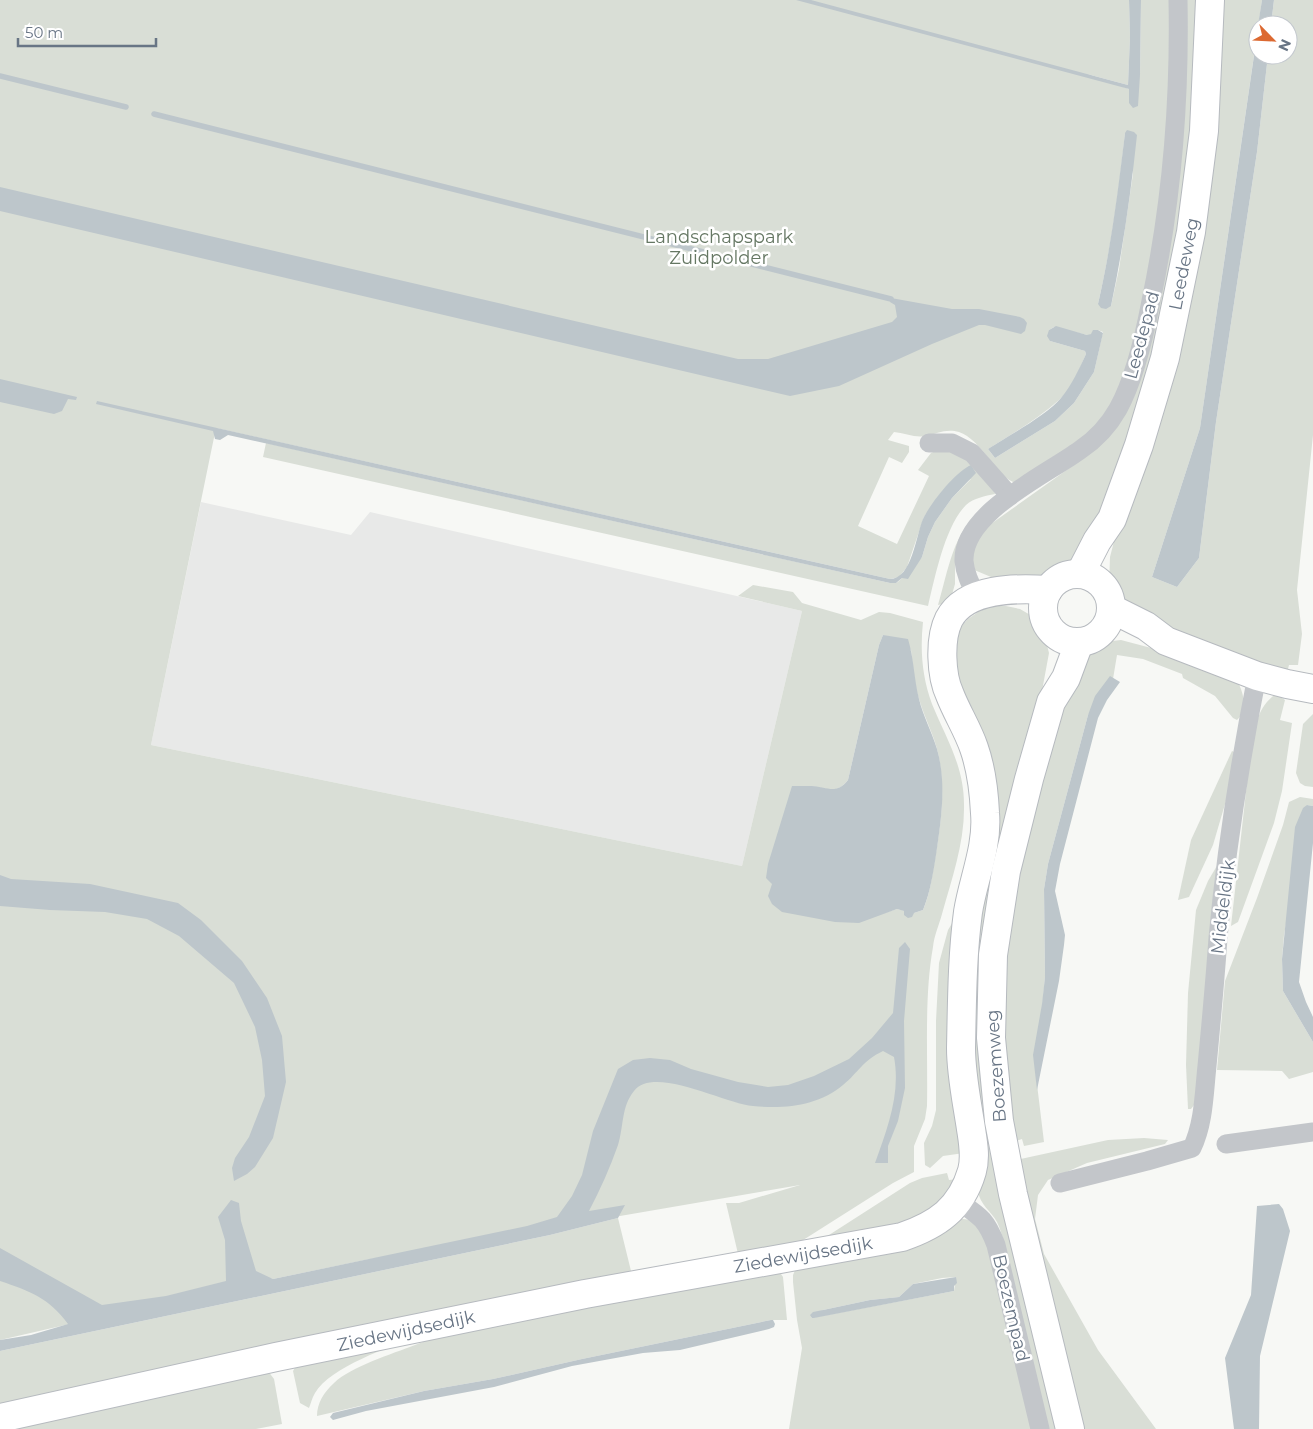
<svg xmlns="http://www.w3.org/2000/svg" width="1313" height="1429" font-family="Montserrat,sans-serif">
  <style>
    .built { fill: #e8e9e8 }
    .green { fill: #d9ded6; fill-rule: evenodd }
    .water { fill: #bdc6cb }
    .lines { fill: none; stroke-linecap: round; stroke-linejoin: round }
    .stream { stroke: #bdc6cb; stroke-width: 5.5 }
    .secondary-casing { stroke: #b6babf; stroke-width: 30 }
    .street { stroke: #c3c6ca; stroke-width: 19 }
    .secondary { stroke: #fff; stroke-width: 28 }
    .labels { text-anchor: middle; stroke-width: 5; stroke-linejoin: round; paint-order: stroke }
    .park-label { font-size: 18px; fill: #657763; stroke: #fff }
    .street-label { font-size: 18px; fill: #687585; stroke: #fff }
  </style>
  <rect width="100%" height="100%" fill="#f7f8f5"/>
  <path class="built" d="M 201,502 L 351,535 L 370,512 L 802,611 L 742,866 L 151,745 Z"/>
  <g class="green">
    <path d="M 0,0 L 1129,0 L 1130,37 L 1128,85 L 1087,74 L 1129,89 L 1140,75 L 1141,0 L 1171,0 L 1167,150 L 1157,235 L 1134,343 L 1123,383 L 1110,409 L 1092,431 L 1016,483 C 998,479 981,439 959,432 C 946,428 937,434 925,436 C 916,438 904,433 894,432 L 888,440 L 909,446 L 909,452 L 902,463 L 889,457 L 858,526 L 897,544 L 929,476 L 918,470 L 931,453 L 938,450 L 948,450 L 966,456 L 993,486 L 995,494 C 985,496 974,498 966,505 C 945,526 935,577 928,606 L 263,457 L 266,443 L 890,583 L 896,583 L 899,581 L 922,557 L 928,537 L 935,522 L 952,498 L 971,479 L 940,494 L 924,517 L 907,567 L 899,577 L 890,579 L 216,428 L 211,452 L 151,745 L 742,866 L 802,611 L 738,596 L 753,585 L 793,592 L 802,603 L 861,620 L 879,612 L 890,613 L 923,622 C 920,650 922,677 932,704 C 946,738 964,766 964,804 C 965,842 952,878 942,914 C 939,925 934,936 933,947 C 924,997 928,1055 927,1106 L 925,1119 L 914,1146 L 914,1172 L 893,1183 L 800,1242 L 739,1258 L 726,1203 L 739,1203 L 800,1185 L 365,1260 L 273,1279 L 270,1278 L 0,1340 ZM 1125,133 L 1133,174 L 1119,269 L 1111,306 L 1098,304 C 1111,248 1119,191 1125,133 ZM 1054,327 L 1087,335 L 1090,335 L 1098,330 L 1103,332 L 1094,372 L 1074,403 L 1055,421 L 995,458 L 988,449 C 1012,434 1038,419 1059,400 C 1072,389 1079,370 1086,354 L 1085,351 L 1050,341 L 1049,330 ZM 883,635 L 911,650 C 913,667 914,686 920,702 C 925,719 934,735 938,753 C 946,790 941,822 935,859 C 932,876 930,894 923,910 L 914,913 L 897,909 L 878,915 L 770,892 L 812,786 C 828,789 837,794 848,780 L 879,645 Z"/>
    <path d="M 1186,0 L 1199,0 L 1193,132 L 1170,293 L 1111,494 L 1073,564 L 1059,569 L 1043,579 L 1012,581 L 991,577 L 972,569 L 974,536 L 1085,457 L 1136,390 Z"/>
    <path d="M 1217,0 L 1262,0 L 1200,428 L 1152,577 L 1177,587 L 1199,558 L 1216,422 L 1257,152 L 1268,55 L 1288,55 L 1288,25 L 1271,25 L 1274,0 L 1313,0 L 1313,435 L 1297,590 L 1302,634 L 1298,665 L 1289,665 L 1287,673 L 1221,652 L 1125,608 L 1109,586 L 1110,557 L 1120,518 L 1155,414 Z"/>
    <path d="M 983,509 L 955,560 L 955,584 L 951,598 L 946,603 L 938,605 C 948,572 953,530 983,509 Z"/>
    <path d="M 991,606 L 1006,606 L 1020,609 L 1032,616 L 1045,637 L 1049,653 L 1037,718 L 983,960 L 1060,1429 L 1048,1429 L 1004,1242 C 1002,1235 1000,1228 997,1222 C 991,1211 980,1205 978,1191 L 972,971 L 992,838 L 956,680 L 953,651 L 959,629 L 968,619 L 981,610 Z"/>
    <path d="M 1121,640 L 1170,653 L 1236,679 C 1243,690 1249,710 1237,720 L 1233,718 L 1215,696 L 1183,678 L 1182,674 L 1143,659 L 1117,655 L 1113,679 L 1110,677 L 1088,715 L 1048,864 L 1044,889 L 1045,977 L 1036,1076 L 1044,1142 L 1024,1146 L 1022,1139 L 1013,1142 L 1005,1088 L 1004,953 L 1014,884 L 1060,706 L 1089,649 L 1104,642 Z"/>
    <path d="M 1276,694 L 1285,700 L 1280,720 L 1292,723 L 1282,791 L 1274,823 L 1238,922 L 1231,926 L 1251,747 C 1256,726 1257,707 1276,694 Z"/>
    <path d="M 1313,714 L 1313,787 L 1305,786 L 1300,783 L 1296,773 L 1303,724 Z"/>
    <path d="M 1232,751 L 1234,752 L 1230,787 L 1213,845 L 1189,897 L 1178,900 L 1191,840 Z"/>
    <path d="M 1300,797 L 1313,799 L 1313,806 L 1307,805 L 1284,935 L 1282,959 L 1283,991 L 1313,1042 L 1313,1072 L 1289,1079 L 1282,1071 L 1217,1070 L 1225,981 L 1257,898 L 1283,825 L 1289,802 Z"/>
    <path d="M 1218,864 L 1197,1101 L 1191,1109 L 1188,1109 L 1186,1065 L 1188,993 L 1196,910 L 1208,881 Z"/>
    <path d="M 954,920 L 964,1153 L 943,1156 L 930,1168 L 925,1165 L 924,1143 L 932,1126 L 936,1110 L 936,1021 L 939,963 L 948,930 Z"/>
    <path d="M 1144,1138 L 1168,1140 L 1165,1144 L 1087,1163 L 1048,1180 L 1038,1195 L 1035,1219 L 1044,1254 L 1098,1350 L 1156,1429 L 1081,1429 L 1016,1160 L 1108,1140 Z"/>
    <path d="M 947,1173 L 949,1180 L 958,1179 L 944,1200 L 919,1219 L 815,1244 L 910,1183 L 922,1178 Z"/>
    <path d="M 618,1218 L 632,1275 L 0,1405 L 0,1351 L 550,1235 Z"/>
    <path d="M 963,1219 L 972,1220 L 984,1229 L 1034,1429 L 789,1429 L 802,1348 L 797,1320 L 793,1282 L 793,1275 L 797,1266 L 954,1220 ZM 956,1277 L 954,1291 L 811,1318 L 823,1310 L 870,1300 L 899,1297 L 913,1284 L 942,1278 Z"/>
    <path d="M 779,1271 L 783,1277 L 787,1320 L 771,1320 L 582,1359 L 493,1379 L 424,1391 L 317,1416 C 317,1403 324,1392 334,1383 C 352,1366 392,1354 415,1345 C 432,1339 449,1331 465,1324 Z"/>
    <path d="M 418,1336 C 390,1347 330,1367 315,1393 C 312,1398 311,1403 309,1408 L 300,1403 L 293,1371 L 296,1366 Z"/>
    <path d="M 268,1371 L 274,1379 L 282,1424 L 256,1429 L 0,1429 Z"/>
  </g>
  <g class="water">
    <path d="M 796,0 L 811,0 L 1128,85 L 1130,37 L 1129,0 L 1141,0 L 1140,75 L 1138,106 L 1133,108 L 1129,103 L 1129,89 Z"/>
    <path d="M 1262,0 L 1274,0 L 1271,25 L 1258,25 Z"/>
    <path d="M 1258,28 L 1258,55 L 1268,55 L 1257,152 L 1216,422 L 1199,558 L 1177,587 L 1152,577 L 1200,428 Z"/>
    <path d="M 1127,130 L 1134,132 L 1137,135 C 1131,192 1123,249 1111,306 L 1106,309 L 1101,308 L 1098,304 C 1111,248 1118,191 1125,133 Z"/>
    <path d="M 0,187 L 738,359 L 768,359 L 892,322 L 897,317 L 895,305 L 890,302 L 891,298 L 952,309 L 979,309 L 1020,317 L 1024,319 L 1027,323 L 1025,331 L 1021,334 L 985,325 L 979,325 L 932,344 L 839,386 L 790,396 L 0,211 Z"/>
    <path d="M 1056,326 L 1087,335 L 1091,334 L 1093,330 L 1098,330 L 1103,333 L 1094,372 L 1074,403 L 1055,421 L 995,458 L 988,449 C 1008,436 1047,415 1061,398 C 1072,385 1079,369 1086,354 L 1085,351 L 1050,341 L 1047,336 L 1049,330 Z"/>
    <path d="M 0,379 L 77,397 L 76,400 L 68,399 L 62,411 L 54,414 L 0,402 Z"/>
    <path d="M 97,401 L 890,579 C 912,579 916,535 923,519 C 930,504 955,472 971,465 L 976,473 L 952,498 L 935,522 L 928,537 L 922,557 L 908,579 L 902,578 L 896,583 L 890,583 L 228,435 L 220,440 L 215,439 L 213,431 L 96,404 Z"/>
    <path d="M 883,635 L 908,639 C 914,659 914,679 919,699 C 923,716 932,732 937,749 C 947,784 941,820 936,855 C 933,874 930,893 923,910 L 914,913 L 912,917 L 908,918 L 904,915 L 904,911 L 897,909 L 859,923 L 835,922 L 782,912 L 772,904 L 768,896 L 772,884 L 766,878 L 768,864 L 792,786 C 798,786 805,786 812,786 C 828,787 836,795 848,780 L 879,645 Z"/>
    <path d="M 1110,676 L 1120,682 L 1107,700 L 1098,718 L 1060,864 L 1055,891 L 1065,935 L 1064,945 L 1059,981 L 1037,1090 L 1033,1055 L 1042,1004 L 1045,977 L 1044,889 L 1048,864 L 1088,715 L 1095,696 Z"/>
    <path d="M 1307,805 L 1313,806 L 1313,843 L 1299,982 L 1306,1002 L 1313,1017 L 1313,1042 L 1283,991 L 1282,959 L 1295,827 L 1303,808 Z"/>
    <path d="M 0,875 L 11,879 L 90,884 L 178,903 L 201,920 L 242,961 L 267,998 L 282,1036 L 286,1082 L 273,1138 L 255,1167 L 247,1174 L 234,1181 L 232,1168 L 235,1158 L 249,1137 L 265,1096 L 262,1060 L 255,1027 L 234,983 L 179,936 L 147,919 L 105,912 L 50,910 L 0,906 Z"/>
    <path d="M 905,942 L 910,949 L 904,1021 L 905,1088 L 898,1121 L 888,1146 L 888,1163 L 875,1163 C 887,1129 901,1094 894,1057 L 883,1051 C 862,1061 859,1072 843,1085 C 818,1106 785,1109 753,1106 C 725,1104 654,1065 634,1091 C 621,1107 624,1126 618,1145 C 610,1168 600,1190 589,1211 L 625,1205 L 618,1218 L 550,1235 L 0,1351 L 0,1340 L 31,1335 L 68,1324 C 49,1298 30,1291 0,1281 L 0,1248 L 102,1305 L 166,1296 L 226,1281 L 225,1240 L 218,1217 L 231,1200 L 239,1203 L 241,1221 L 256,1271 L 273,1279 L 527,1226 L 557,1217 L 572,1196 L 582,1175 L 593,1131 L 618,1069 L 633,1060 L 650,1058 L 670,1060 L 691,1069 L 738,1082 L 768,1087 L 788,1085 L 814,1076 L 849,1059 L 872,1038 L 893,1013 L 899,948 Z"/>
    <path d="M 1279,1204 L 1283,1209 L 1290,1231 L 1260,1356 L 1259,1429 L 1234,1429 L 1225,1358 L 1251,1295 L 1257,1206 Z"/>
    <path d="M 956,1277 L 957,1283 L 954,1286 L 954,1291 L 814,1318 L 812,1318 L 810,1315 L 813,1312 L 823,1310 L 870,1300 L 899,1297 L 913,1284 Z"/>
    <path d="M 771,1320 L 773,1320 L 775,1324 L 774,1327 L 769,1329 L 680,1350 L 643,1353 L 572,1366 L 494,1387 L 366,1411 L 333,1420 L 330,1417 L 333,1413 L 424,1391 L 493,1379 L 582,1359 Z"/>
  </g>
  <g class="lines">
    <g class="stream">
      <path d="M 0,76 L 126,107"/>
      <path d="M 154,114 L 891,299"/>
    </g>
    <g class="secondary-casing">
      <g id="secondary">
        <circle cx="1077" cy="608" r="34"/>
        <path d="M 1080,574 L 1097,541 L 1112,519 L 1139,445 L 1165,358 L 1191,232 L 1204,131 L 1210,0"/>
        <path d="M 1112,609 L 1146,626 L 1166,641 L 1257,676 L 1287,684 L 1313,689"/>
        <path d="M 0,1418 L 276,1357 L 585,1294 L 902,1237 C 937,1225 961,1209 972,1171 C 976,1157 973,1142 971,1129 C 967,1102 961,1075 961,1048 C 962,1003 962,957 968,912 C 973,880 988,847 985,813 C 984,792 981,768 974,748 C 968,730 957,713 950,695 C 941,676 939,639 949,619 C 966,587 1017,588 1048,590"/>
        <path d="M 1070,1429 L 1013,1194 L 999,1121 L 991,1038 L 993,955 L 1006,871 L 1029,779 L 1051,702 L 1066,678 L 1079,643"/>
      </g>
    </g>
    <g class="street">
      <path d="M 929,443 L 952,443 L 972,453 L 1010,496"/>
      <path d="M 977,597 C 971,585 965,574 964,561 C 962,513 1046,475 1080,450 C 1095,440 1109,425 1118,409 C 1134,380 1145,333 1151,301 C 1172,201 1180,102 1178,0"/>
      <path d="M 1226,1144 L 1313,1132"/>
      <path d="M 1060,1183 L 1147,1161 L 1192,1148 C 1204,1123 1204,1093 1207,1066 C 1211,1024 1215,981 1218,938 C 1226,850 1240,762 1257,676"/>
      <path d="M 958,1201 C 980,1216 986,1219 996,1245 L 1040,1429"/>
    </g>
    <use href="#secondary" class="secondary"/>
  </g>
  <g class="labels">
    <g class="park-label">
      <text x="719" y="243">Landschapspark<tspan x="719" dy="21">Zuidpolder</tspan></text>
    </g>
    <g class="street-label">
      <text transform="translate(1184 264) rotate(-79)" y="6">Leedeweg</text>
      <text transform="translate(1142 335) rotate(-75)" y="6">Leedepad</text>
      <text transform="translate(1223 907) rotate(-83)" y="6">Middeldijk</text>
      <text transform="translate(996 1066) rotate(-94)" y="6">Boezemweg</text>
      <text transform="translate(803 1255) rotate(-10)" y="6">Ziedewijdsedijk</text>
      <text transform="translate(1011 1308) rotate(77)" y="6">Boezempad</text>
      <text transform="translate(406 1331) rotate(-12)" y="6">Ziedewijdsedijk</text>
    </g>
  </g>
  <g transform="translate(1273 40) rotate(114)"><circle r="24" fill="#ffffff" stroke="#c3c8ce"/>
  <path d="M0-4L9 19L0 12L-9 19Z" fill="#dc6931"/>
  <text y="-8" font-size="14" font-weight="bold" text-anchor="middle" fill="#687585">N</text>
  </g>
  <path d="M18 38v8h138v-8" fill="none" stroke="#687585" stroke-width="2.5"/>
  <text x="25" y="38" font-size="15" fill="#687585" stroke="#ffffff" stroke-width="4" paint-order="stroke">50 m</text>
</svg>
